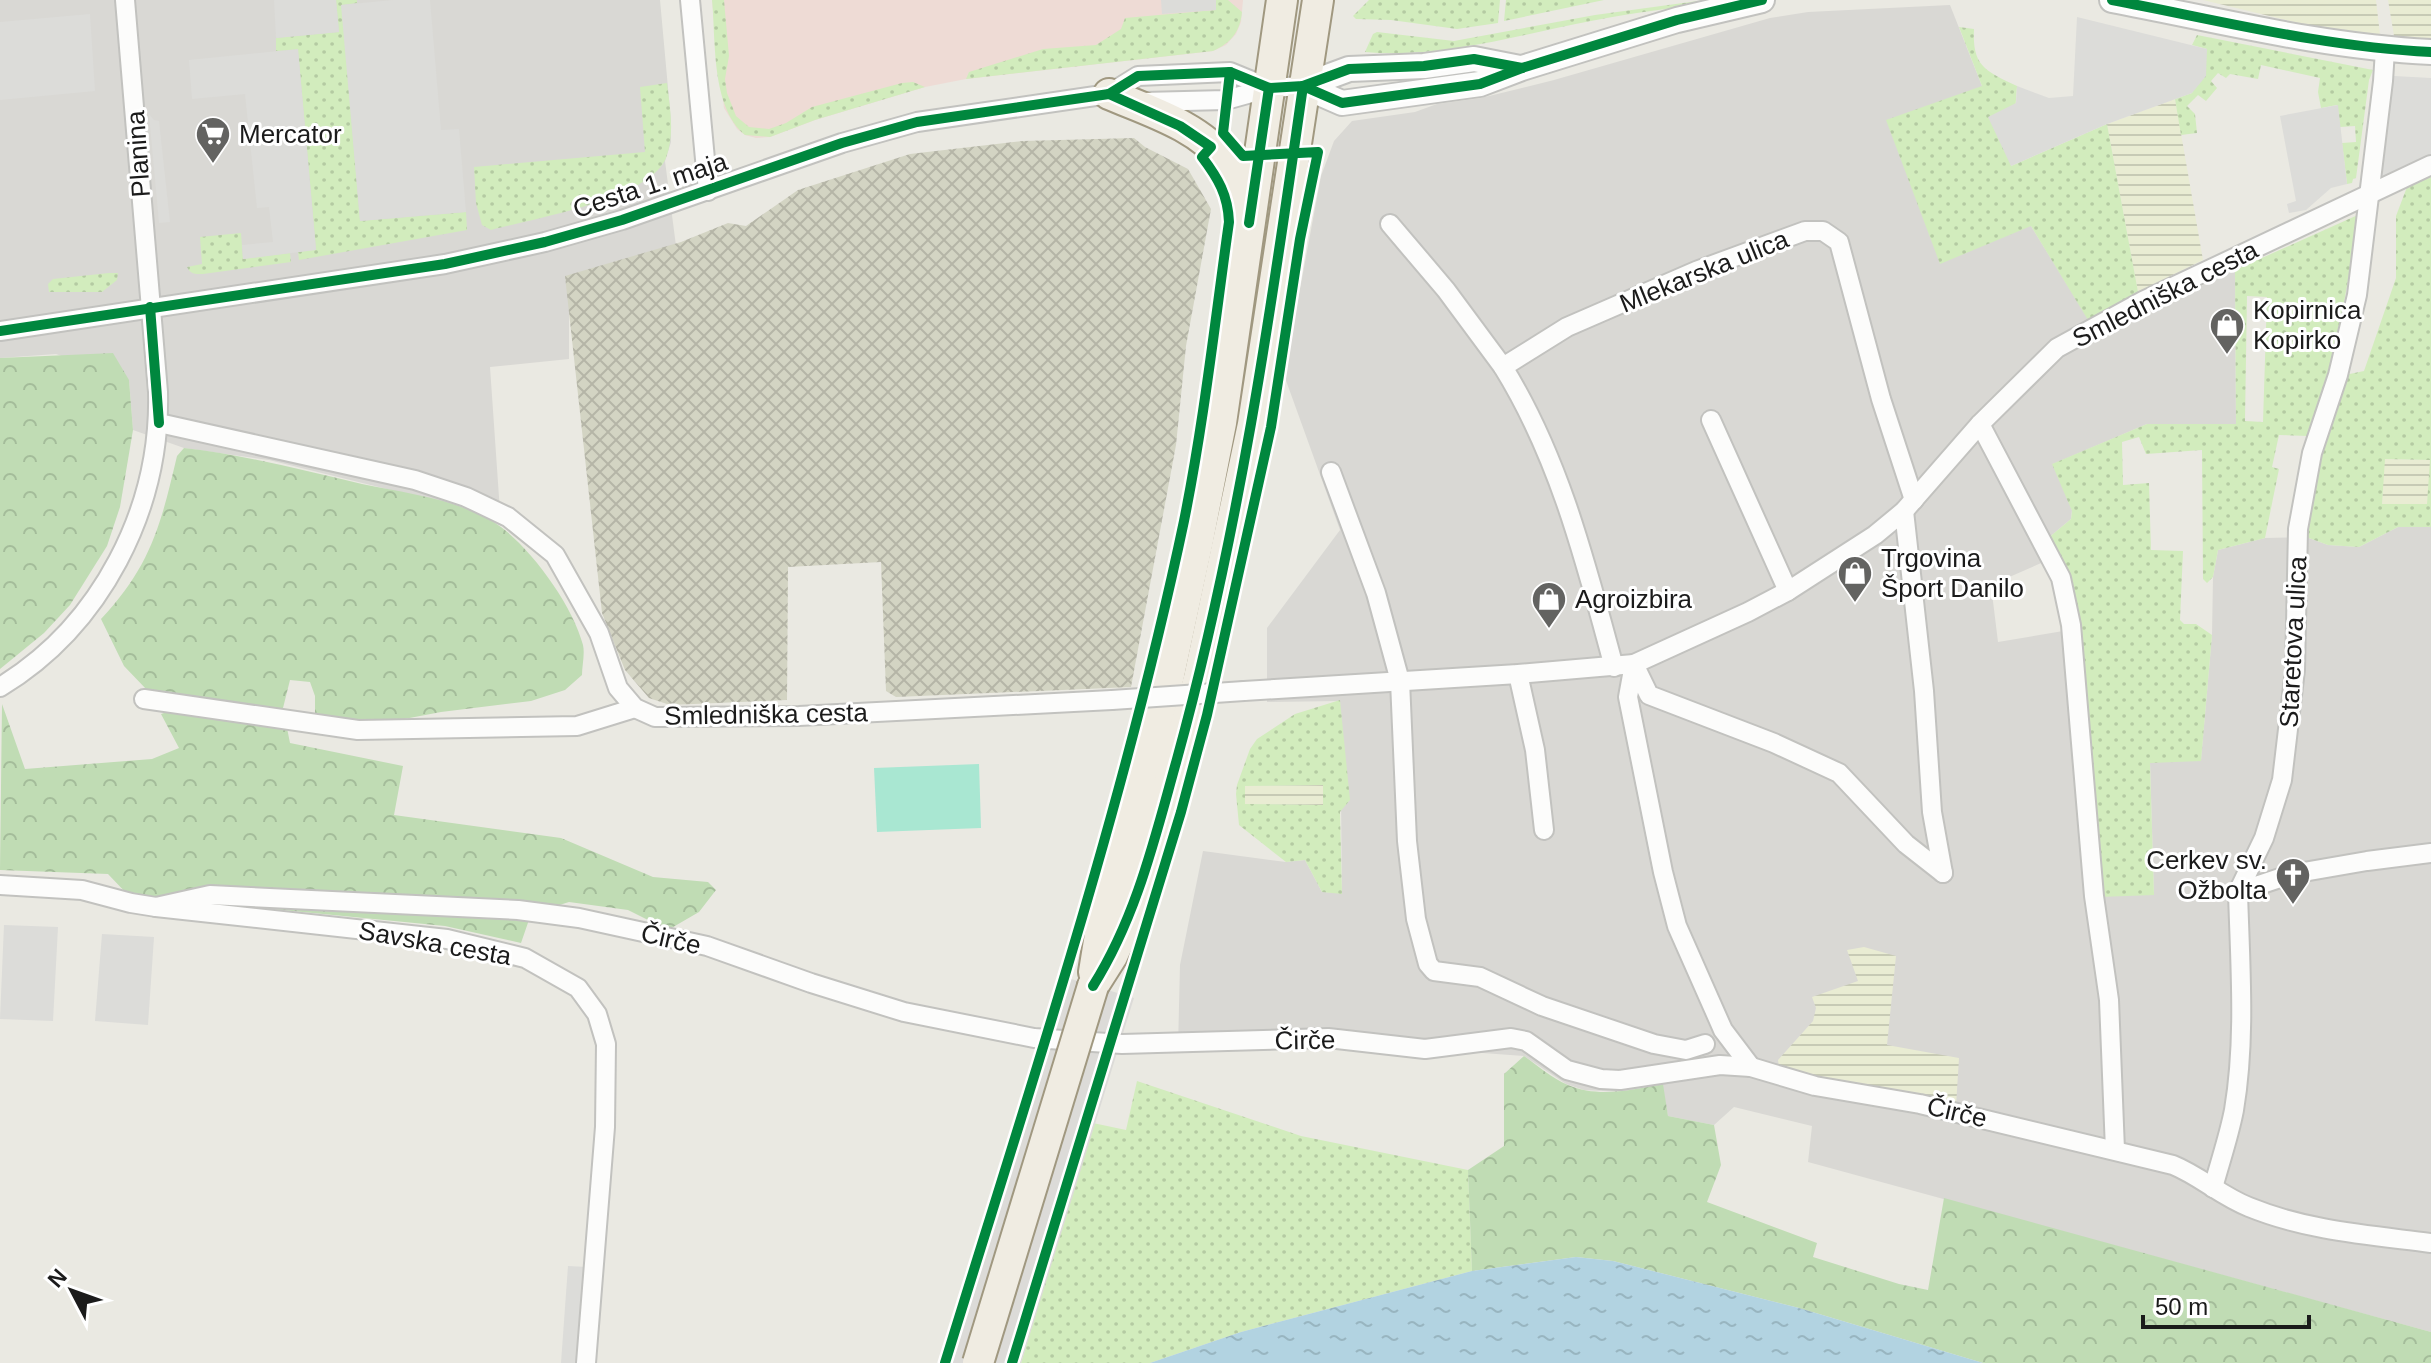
<svg xmlns="http://www.w3.org/2000/svg" width="2431" height="1363" font-family="Arial,sans-serif">
  <style>
    .residential { fill: #d9d8d4 }
    .commercial { fill: #eedbd5 }
    .construction { fill: url(#construction-cross-hatch) }
    .farmland { fill: url(#farmland-rules) }
    .grass { fill: url(#grass-dots); fill-rule: evenodd }
    .forest { fill: url(#forest-crowns) }
    .pitch { fill: #a9e7d2 }
    .parking { fill: #dcdcd9 }
    .water { fill: url(#water-ripples) }
    .pier { fill: #dcdbd8 }
    .lines { fill: none; stroke-linecap: round; stroke-linejoin: round }
    .minor-casing { stroke: #c2c2bf; stroke-width: 22 }
    .tertiary-casing { stroke: #c2c2bf; stroke-width: 28 }
    .primary-casing { stroke: #a09880; stroke-width: 34 }
    .minor { stroke: #fcfcfb; stroke-width: 18 }
    .tertiary { stroke: #fcfcfb; stroke-width: 24 }
    .primary { stroke: #f0ece2; stroke-width: 30 }
    .minor-bridge-casing { stroke: #c2c2bf; stroke-width: 22; stroke-linecap: butt }
    .primary-bridge-casing { stroke: #a09880; stroke-width: 34; stroke-linecap: butt }
    .minor-bridge { stroke: #fcfcfb; stroke-width: 18 }
    .primary-bridge { stroke: #f0ece2; stroke-width: 30 }
    .cycleway-casing { stroke: #fff; stroke-width: 15 }
    .cycleway { stroke: #00873e; stroke-width: 10 }
    .labels { text-anchor: middle; stroke-width: 6; stroke-linejoin: round; paint-order: stroke }
    .poi-label { font-size: 26px; fill: #1b1b1b; stroke: #fff; text-anchor: start }
    .street-label { font-size: 26px; fill: #1b1b1b; stroke: #fff }
  </style>
  <defs>
    <pattern id="construction-cross-hatch" width="8" height="8" patternUnits="userSpaceOnUse" patternTransform="scale(2)"><rect width="8" height="8" fill="#d3d4c3"/><path d="M0 0l8 8M0 8l8-8" fill="none" stroke="#b5b5a7"/></pattern>
    <pattern id="farmland-rules" width="6" height="5" patternUnits="userSpaceOnUse" patternTransform="scale(2)"><rect width="6" height="5" fill="#e9ecd3"/><path d="M0 2.5h6" fill="none" stroke="#c7cab5"/></pattern>
    <pattern id="grass-dots" width="8" height="8" patternUnits="userSpaceOnUse" patternTransform="scale(2)"><rect width="8" height="8" fill="#d2ecbd"/><path d="M2 2h.1M6 6h.1" fill="none" stroke="#b4caa2" stroke-width="1.8" stroke-linecap="round"/></pattern>
    <pattern id="forest-crowns" width="20" height="18" patternUnits="userSpaceOnUse" patternTransform="scale(2)"><rect width="20" height="18" fill="#c0dcb4"/><path d="M2 6a3 3 0 1 1 6 0M12 15a3 3 0 1 1 6 0" fill="none" stroke="#a4bc9a"/></pattern>
    <pattern id="water-ripples" width="26" height="14" patternUnits="userSpaceOnUse" patternTransform="scale(2)"><rect width="26" height="14" fill="#b2d3e1"/><path d="M2 4q2-2 4 0t4 0M15 11q2-2 4 0t4 0" fill="none" stroke="#98b5c0"/></pattern>
  </defs>
  <rect width="100%" height="100%" fill="#eae9e2"/>
  <g class="residential">
    <path d="M 0,0 L 660,0 L 671,121 L 671,142 L 665,161 L 679,269 L 667,293 L 569,311 L 569,359 L 490,367 L 501,526 L 460,507 L 269,460 L 184,448 L 133,430 L 129,380 L 56,354 L 0,358 Z"/>
    <path d="M 1950,5 L 1982,86 L 2031,226 L 2098,335 L 2235,270 L 2236,424 L 2147,424 L 2053,464 L 2072,510 L 2071,519 L 2047,539 L 2055,557 L 1991,585 L 1998,642 L 2075,629 L 2154,895 L 2150,762 L 2201,760 L 2212,635 L 2213,577 L 2218,550 L 2265,538 L 2306,537 L 2328,545 L 2359,547 L 2398,527 L 2431,527 L 2431,1332 L 1808,1162 L 1812,1126 L 1734,1107 L 1714,1125 L 1668,1116 L 1662,1084 L 1622,1092 L 1584,1090 L 1566,1084 L 1524,1056 L 1455,1051 L 1318,1043 L 1178,1048 L 1180,965 L 1203,851 L 1286,862 L 1305,860 L 1322,892 L 1342,893 L 1340,701 L 1267,702 L 1267,628 L 1340,530 L 1284,375 L 1321,176 L 1334,141 L 1352,121 L 1415,112 L 1437,104 L 1481,98 L 1554,80 L 1770,18 L 1808,12 Z"/>
  </g>
  <path class="commercial" d="M 712,0 L 1243,0 L 1241,22 L 1236,34 L 1226,45 L 1213,51 L 966,79 L 925,87 L 815,120 L 770,137 L 756,138 L 745,135 L 737,129 L 724,108 Z"/>
  <path class="construction" d="M 1134,138 L 1145,147 L 1188,169 L 1211,209 L 1186,346 L 1176,445 L 1131,687 L 896,697 L 886,691 L 881,562 L 788,567 L 787,700 L 670,705 L 649,698 L 625,670 L 602,613 L 565,276 L 681,242 L 728,223 L 746,226 L 798,190 L 910,154 L 1023,141 Z"/>
  <g class="farmland">
    <path d="M 2203,0 L 2376,0 L 2380,35 L 2302,24 Z"/>
    <path d="M 2388,0 L 2431,0 L 2431,40 L 2394,36 Z"/>
    <path d="M 2175,99 L 2203,260 L 2138,292 L 2107,124 Z"/>
    <path d="M 2384,459 L 2431,460 L 2427,505 L 2382,504 Z"/>
    <path d="M 1324,785 L 1323,805 L 1245,804 L 1245,786 Z"/>
    <path d="M 1864,947 L 1896,956 L 1887,1045 L 1959,1058 L 1956,1106 L 1858,1088 L 1779,1067 L 1778,1060 L 1813,1021 L 1816,1008 L 1812,997 L 1858,981 L 1847,950 Z"/>
  </g>
  <g class="grass">
    <path d="M 336,0 L 357,0 L 357,3 L 342,5 L 360,221 L 466,212 L 467,230 L 299,260 L 298,252 L 316,249 L 298,50 L 276,51 L 276,38 L 339,32 Z"/>
    <path d="M 712,0 L 724,0 L 729,56 L 725,79 L 727,93 L 736,116 L 749,127 L 769,129 L 786,123 L 812,107 L 902,83 L 913,82 L 925,87 L 815,120 L 770,137 L 745,135 C 711,107 716,41 712,0 Z"/>
    <path d="M 1216,0 L 1228,0 L 1242,12 C 1240,32 1231,43 1213,51 L 966,79 L 969,72 L 1043,49 L 1096,45 L 1121,29 L 1125,18 L 1215,10 Z"/>
    <path d="M 1369,0 L 1500,0 L 1498,23 L 1457,29 L 1391,20 L 1356,19 L 1353,16 Z"/>
    <path d="M 1506,0 L 1604,0 L 1504,21 Z"/>
    <path d="M 1705,0 L 1718,0 C 1676,9 1633,12 1591,21 C 1518,35 1440,59 1365,52 L 1373,34 L 1377,32 L 1454,41 L 1595,15 Z"/>
    <path d="M 1959,27 L 1974,29 C 1972,67 1986,71 2017,86 L 2011,166 L 2107,124 L 2138,292 L 2088,320 L 2031,226 L 1940,264 L 1886,120 L 1982,86 Z"/>
    <path d="M 2197,35 L 2373,70 L 2369,80 L 2356,178 L 2353,179 L 2352,183 L 2347,184 L 2342,143 L 2356,142 L 2355,126 L 2340,127 L 2337,105 L 2321,108 L 2318,92 L 2320,78 L 2261,65 L 2258,79 L 2230,74 L 2226,78 L 2218,73 L 2211,81 L 2217,88 L 2206,101 L 2198,95 L 2187,106 L 2195,114 L 2197,133 L 2181,135 L 2175,99 L 2192,93 L 2207,49 L 2192,45 Z"/>
    <path d="M 667,83 C 670,108 675,134 666,158 C 650,199 532,219 491,230 L 482,225 L 476,203 L 474,167 L 645,152 L 640,87 Z"/>
    <path d="M 2431,177 L 2431,527 L 2398,527 L 2359,547 L 2328,545 L 2306,537 L 2315,464 L 2345,375 L 2364,371 L 2396,278 L 2396,216 L 2407,187 ZM 2385,459 L 2430,460 L 2427,504 L 2382,504 Z"/>
    <path d="M 2360,214 L 2333,363 L 2309,436 L 2279,435 L 2272,467 L 2279,469 L 2265,538 L 2218,550 L 2213,577 L 2207,583 L 2203,579 L 2202,450 L 2146,454 L 2139,437 L 2122,442 L 2123,485 L 2149,483 L 2151,550 L 2183,551 L 2180,620 L 2184,624 L 2196,624 L 2212,635 L 2201,761 L 2150,763 L 2154,895 L 2099,897 L 2075,629 L 2047,539 L 2071,519 L 2072,511 L 2052,464 L 2147,424 L 2236,424 L 2235,270 ZM 2247,296 L 2267,297 L 2263,422 L 2245,421 Z"/>
    <path d="M 241,233 L 243,259 L 290,253 L 291,262 L 203,274 C 195,274 190,274 187,267 L 202,264 L 200,237 Z"/>
    <path d="M 109,273 L 118,273 L 117,280 L 102,292 L 49,292 L 48,284 L 53,279 Z"/>
    <path d="M 1340,700 L 1350,800 L 1340,812 L 1342,894 L 1322,892 L 1305,860 L 1286,862 L 1239,825 L 1236,794 L 1237,785 L 1250,749 L 1257,739 L 1295,714 ZM 1323,785 L 1323,805 L 1245,804 L 1245,786 Z"/>
    <path d="M 1137,1081 L 1301,1136 L 1468,1170 L 1472,1271 L 1241,1332 L 1150,1363 L 1021,1363 L 1093,1123 L 1126,1130 Z"/>
  </g>
  <g class="forest">
    <path d="M 113,353 L 129,380 L 133,430 L 120,507 L 107,546 L 70,605 L 44,633 L 0,669 L 0,358 Z"/>
    <path d="M 184,448 C 245,455 303,470 362,484 C 405,493 465,500 501,527 C 533,551 573,606 583,645 C 585,654 582,666 582,675 L 565,690 L 531,701 L 441,712 L 399,720 L 315,718 L 315,696 L 310,682 L 290,680 L 281,716 L 147,690 L 124,666 L 101,619 C 151,566 161,524 177,456 Z"/>
    <path d="M 2,704 L 25,769 L 152,759 L 179,748 L 161,714 L 170,711 L 274,724 L 287,728 L 290,743 L 403,766 L 394,815 L 561,838 L 653,877 L 708,882 L 716,890 L 699,912 L 668,930 L 628,910 L 569,902 L 531,914 L 521,943 L 445,926 L 128,895 L 108,874 L 0,870 Z"/>
    <path d="M 1524,1056 C 1538,1066 1552,1078 1568,1085 C 1598,1098 1632,1090 1663,1084 L 1668,1116 L 1714,1125 L 1721,1165 L 1707,1202 L 1817,1243 L 1813,1257 L 1899,1284 L 1928,1290 L 1944,1198 L 2431,1332 L 2431,1363 L 1983,1363 L 1799,1308 L 1613,1261 L 1576,1257 L 1472,1271 L 1468,1170 L 1504,1146 L 1504,1074 Z"/>
  </g>
  <path class="pitch" d="M 979,764 L 981,828 L 877,832 L 874,768 Z"/>
  <g class="parking">
    <path d="M 274,0 L 336,0 L 339,32 L 276,38 Z"/>
    <path d="M 393,0 L 430,0 L 441,130 L 459,129 L 466,212 L 360,221 L 341,5 Z"/>
    <path d="M 1161,0 L 1216,0 L 1216,10 L 1162,14 Z"/>
    <path d="M 90,14 L 95,91 L 0,100 L 0,22 Z"/>
    <path d="M 2077,17 L 2207,49 L 2206,76 L 2192,93 L 2107,124 L 2011,166 L 1988,117 L 2016,103 L 2017,86 L 2049,98 L 2073,96 Z"/>
    <path d="M 298,49 L 316,250 L 243,259 L 242,245 L 273,242 L 269,207 L 257,208 L 245,94 L 192,99 L 189,60 Z"/>
    <path d="M 2394,76 L 2431,78 L 2431,154 L 2379,178 Z"/>
    <path d="M 2338,105 L 2347,184 L 2331,188 L 2306,210 L 2289,213 L 2287,204 L 2296,201 L 2280,116 Z"/>
    <path d="M 149,114 L 154,120 L 159,121 L 170,222 L 159,223 Z"/>
    <path d="M 4,925 L 58,927 L 53,1021 L 0,1019 Z"/>
    <path d="M 102,934 L 154,937 L 148,1025 L 95,1021 Z"/>
    <path d="M 568,1266 L 587,1267 L 579,1363 L 561,1363 Z"/>
  </g>
  <path class="water" d="M 1576,1257 L 1613,1261 L 1799,1308 L 1983,1363 L 1150,1363 L 1241,1332 L 1472,1271 Z"/>
  <path class="pier" d="M 1058,975 L 1134,998 L 1021,1363 L 938,1363 Z"/>
  <g class="lines">
    <g class="minor-casing">
      <g id="minor">
        <path d="M 690,0 L 708,191"/>
        <path d="M 2385,50 L 2383,81 L 2357,295 L 2338,375 L 2312,453 L 2298,529 L 2295,670 L 2282,780 L 2264,838 L 2238,892 L 2292,874 L 2367,861 L 2431,853"/>
        <path d="M 1143,102 L 1226,100 L 1269,88 L 1303,86"/>
        <path d="M 1390,224 L 1446,290 L 1503,367 L 1567,327 L 1696,271 L 1805,231 L 1823,231 L 1839,242 L 1881,399 L 1914,500"/>
        <path d="M 0,331 L 445,264 L 545,242 L 622,220 L 842,143 L 917,122 L 1109,94 L 1138,76 L 1230,72 L 1269,88"/>
        <path d="M 1503,367 C 1560,459 1586,564 1614,667"/>
        <path d="M 1711,420 L 1788,591"/>
        <path d="M 159,423 L 415,480 L 466,497 L 508,517 L 555,555 L 599,633 L 618,688 L 635,708 L 655,717 L 799,716 L 1112,700"/>
        <path d="M 1980,424 L 2061,578 L 2071,625 L 2094,896 L 2109,1000 L 2115,1150"/>
        <path d="M 1331,472 L 1376,593 L 1400,681 L 1407,841 L 1416,919 L 1428,964 L 1434,971 L 1480,977 L 1542,1006 L 1654,1044 L 1686,1050 L 1705,1044"/>
        <path d="M 1904,511 L 1924,691 L 1932,812 L 1943,873"/>
        <path d="M 1634,664 L 1628,697 L 1663,872 L 1677,926 L 1723,1030 L 1751,1067"/>
        <path d="M 1634,664 L 1649,695 L 1774,743 L 1839,773 L 1906,844 L 1943,873"/>
        <path d="M 1518,674 L 1535,750 L 1544,830"/>
        <path d="M 0,687 C 101,626 161,509 158,392 L 125,0"/>
        <path d="M 1244,691 L 1518,674 L 1634,664 L 1748,612 L 1788,591 L 1875,535 L 1904,511 L 1980,424 L 2057,348 L 2143,301 L 2431,165"/>
        <path d="M 144,699 L 358,730 L 577,726 L 635,708"/>
        <path d="M 0,885 L 82,890 L 131,903 L 156,907 L 447,939 L 525,958 L 578,988 L 597,1014 L 606,1044 L 605,1127 L 586,1363"/>
        <path d="M 156,907 L 210,895 L 518,910 L 579,918 L 707,946 L 811,983 L 904,1012 L 1034,1038 L 1122,1044 L 1328,1038 L 1425,1049 L 1511,1038 L 1526,1041 L 1567,1070 L 1601,1079 L 1620,1080 L 1720,1065 L 1751,1067 L 1815,1086 L 1920,1104 L 2173,1165 C 2200,1176 2221,1196 2249,1207 C 2308,1231 2369,1235 2431,1243"/>
        <path d="M 2213,1188 C 2220,1162 2229,1136 2234,1110 C 2246,1039 2240,964 2238,892"/>
      </g>
    </g>
    <g class="tertiary-casing">
      <g id="tertiary">
        <path d="M 2112,0 C 2218,20 2323,47 2431,52"/>
        <path d="M 1303,86 L 1342,103 L 1480,84 L 1522,68 L 1677,20 L 1762,0"/>
        <path d="M 1303,86 L 1349,69 L 1424,66 L 1474,59 L 1520,68"/>
      </g>
    </g>
    <g class="primary-casing">
      <g id="primary">
        <path d="M 1109,94 C 1149,111 1199,126 1226,162 C 1237,177 1241,196 1246,214"/>
        <path d="M 1094,972 L 1102,922 L 1169,675 L 1198,540 L 1221,423 L 1282,0"/>
        <path d="M 1093,986 L 1112,956 L 1127,923 L 1144,872 L 1199,678 L 1253,424 L 1318,0"/>
      </g>
    </g>
    <use href="#minor" class="minor"/>
    <use href="#tertiary" class="tertiary"/>
    <use href="#primary" class="primary"/>
    <g class="minor-bridge-casing">
      <path id="minor-bridge" d="M 1112,700 L 1244,691"/>
    </g>
    <g class="primary-bridge-casing">
      <path id="primary-bridge" d="M 978,1363 L 1093,986"/>
    </g>
    <use href="#minor-bridge" class="minor-bridge"/>
    <use href="#primary-bridge" class="primary-bridge"/>
    <g class="cycleway-casing">
      <g id="cycleway">
        <path d="M 2112,0 C 2218,20 2323,47 2431,52"/>
        <path d="M 1303,86 L 1342,103 L 1480,84 L 1522,68 L 1677,20 L 1762,0"/>
        <path d="M 1249,223 L 1269,88"/>
        <path d="M 150,307 L 159,423"/>
        <path d="M 0,331 L 445,264 L 545,242 L 622,220 L 842,143 L 917,122 L 1109,94 L 1138,76 L 1230,72 L 1269,88 L 1303,86 L 1349,69 L 1424,66 L 1474,59 L 1522,68"/>
        <path d="M 1093,986 C 1137,916 1155,837 1177,759 C 1238,538 1271,312 1303,86"/>
        <path d="M 945,1363 C 1031,1084 1124,806 1184,521 C 1204,422 1215,321 1229,222 C 1228,195 1218,178 1202,157 L 1211,147 L 1180,126 L 1109,94"/>
        <path d="M 1012,1363 L 1181,812 L 1207,715 L 1271,427 L 1300,239 L 1318,152 L 1243,156 L 1223,133 L 1230,72"/>
      </g>
    </g>
    <use href="#cycleway" class="cycleway"/>
  </g>
  <defs>
    <g id="supermarket-pin" transform="scale(1.8)"><path d="M0 17L-7.5 6A9.5 9.5 0 1 1 7.5 6Z" fill="#636361" stroke="#fff"/><path d="M-6-5.5h2.5l.6 2H6L4.5 2H-2.5L-4.4-4H-6ZM-1.5 3.2a1.3 1.3 0 1 0 .1 0ZM3 3.2a1.3 1.3 0 1 0 .1 0Z" fill="#fff"/></g>
    <g id="shop-pin" transform="scale(1.8)"><path d="M0 17L-7.5 6A9.5 9.5 0 1 1 7.5 6Z" fill="#636361" stroke="#fff"/><path d="M-5-2.5h2.3a2.7 3.5 0 0 1 5.4 0H5L5.5 6h-11ZM-1.5-2.5h3a1.5 2.3 0 0 0-3 0Z" fill="#fff"/></g>
    <g id="church-pin" transform="scale(1.8)"><path d="M0 17L-7.5 6A9.5 9.5 0 1 1 7.5 6Z" fill="#636361" stroke="#fff"/><path d="M-1.2-6h2.4v3.5h3.3v2.4h-3.3V6h-2.4V-.1h-3.3v-2.4h3.3Z" fill="#fff"/></g>
  </defs>
  <g fill-rule="evenodd">
    <use href="#supermarket-pin" x="213" y="134"/>
    <use href="#shop-pin" x="2227" y="325"/>
    <use href="#shop-pin" x="1855" y="573"/>
    <use href="#shop-pin" x="1549" y="599"/>
    <use href="#church-pin" x="2293" y="875"/>
  </g>
  <g class="labels">
    <g class="poi-label">
      <text x="239" y="143">Mercator</text>
      <text x="2253" y="319">Kopirnica<tspan x="2253" dy="30">Kopirko</tspan></text>
      <text x="1881" y="567">Trgovina<tspan x="1881" dy="30">Šport Danilo</tspan></text>
      <text x="1575" y="608">Agroizbira</text>
      <text x="2267" y="869" text-anchor="end">Cerkev sv.<tspan x="2267" dy="30">Ožbolta</tspan></text>
    </g>
    <g class="street-label">
      <text transform="translate(138 154) rotate(-94)" y="9">Planina</text>
      <text transform="translate(650 185) rotate(-18)" y="9">Cesta 1. maja</text>
      <text transform="translate(1704 271) rotate(-22)" y="9">Mlekarska ulica</text>
      <text transform="translate(2165 294) rotate(-27)" y="9">Smledniška cesta</text>
      <text transform="translate(2293 642) rotate(-87)" y="9">Staretova ulica</text>
      <text transform="translate(766 714) rotate(-1)" y="9">Smledniška cesta</text>
      <text transform="translate(671 939) rotate(13)" y="9">Čirče</text>
      <text transform="translate(435 943) rotate(10)" y="9">Savska cesta</text>
      <text transform="translate(1305 1040) rotate(-1)" y="9">Čirče</text>
      <text transform="translate(1957 1112) rotate(13)" y="9">Čirče</text>
    </g>
  </g>
  <g transform="translate(72 1291) rotate(311)" stroke="#ffffff" stroke-width="6" paint-order="stroke">
  <path d="M0-6L14 30L0 20L-14 30Z" fill="#1b1b1b"/>
  <text y="-12" font-size="22" font-weight="bold" text-anchor="middle" fill="#1b1b1b">N</text>
  </g>
  <path d="M2143 1315v12h166v-12" fill="none" stroke="#1b1b1b" stroke-width="4"/>
  <text x="2155" y="1315" font-size="24" fill="#1b1b1b" stroke="#ffffff" stroke-width="6" paint-order="stroke">50 m</text>
</svg>
